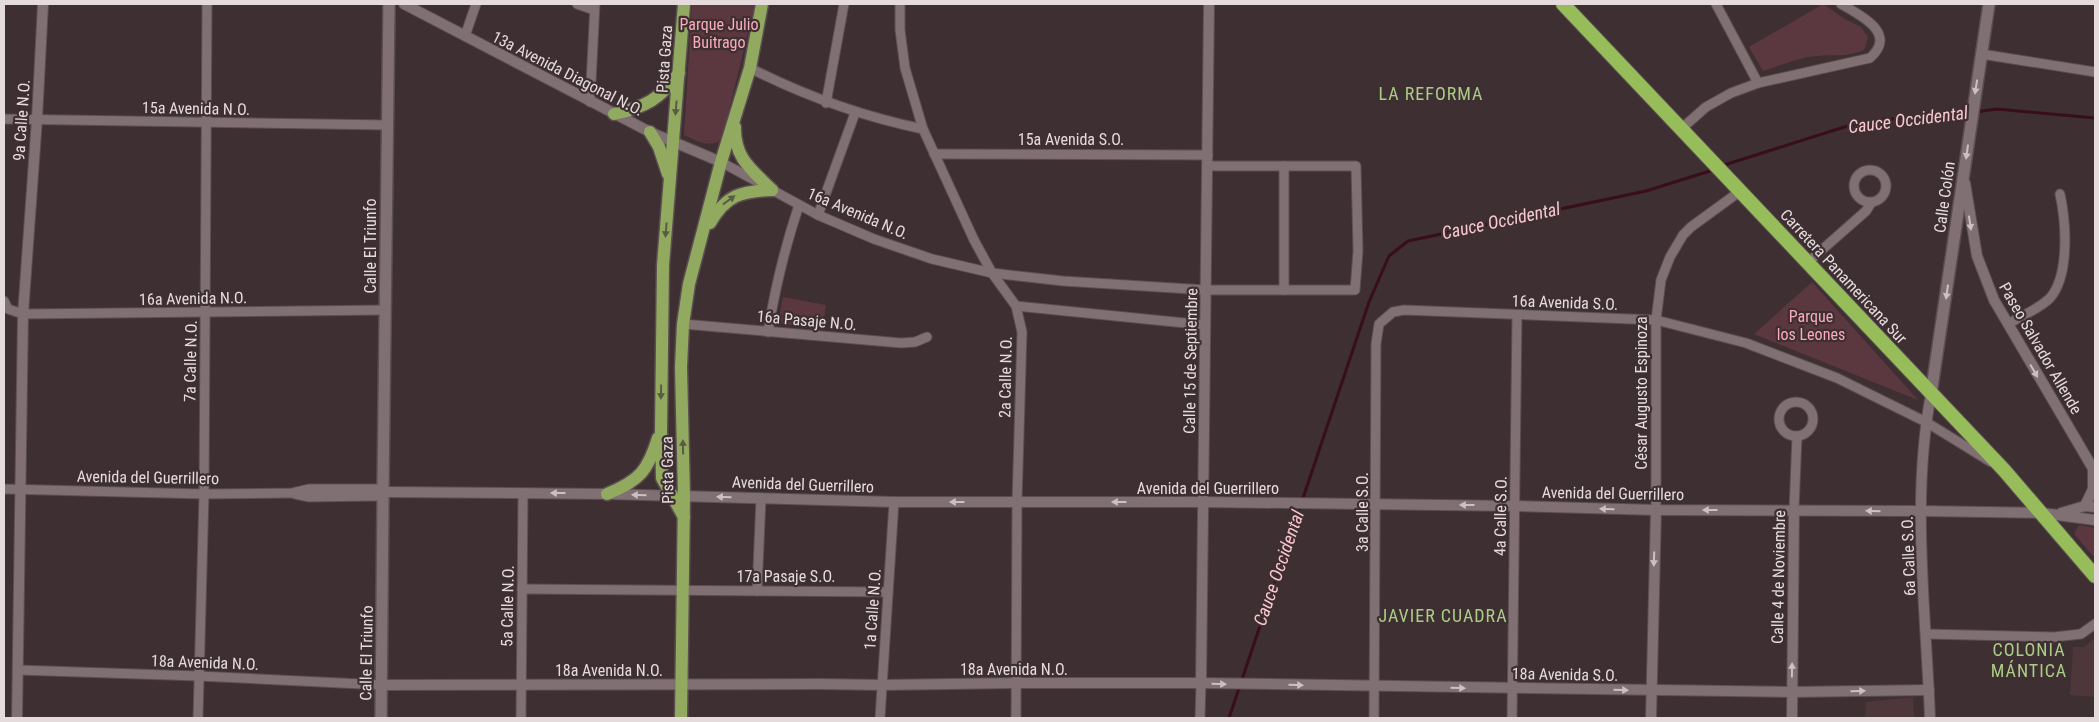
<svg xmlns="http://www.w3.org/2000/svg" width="2099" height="722" font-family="'Roboto Condensed',sans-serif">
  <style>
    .built { fill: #4d373b }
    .green { fill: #5b383f }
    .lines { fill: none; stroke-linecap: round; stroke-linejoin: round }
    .stream { stroke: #380e1a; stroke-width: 3 }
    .minor-casing { stroke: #5b4e51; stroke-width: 11 }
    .tertiary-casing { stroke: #5b4e51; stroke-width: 12 }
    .secondary-casing { stroke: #5b4e51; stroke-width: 14 }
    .primary-casing { stroke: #5b4e51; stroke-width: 15 }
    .trunk-casing { stroke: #5b4e51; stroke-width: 16 }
    .minor { stroke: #817073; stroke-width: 9 }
    .tertiary { stroke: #817073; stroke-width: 10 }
    .secondary { stroke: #817073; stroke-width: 11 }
    .primary { stroke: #91aa60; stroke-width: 12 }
    .trunk { stroke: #96bd5a; stroke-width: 14 }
    .oneway { fill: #ccc0c2 }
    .oneway2 { fill: #5b5a42 }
    .labels { text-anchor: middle; stroke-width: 4.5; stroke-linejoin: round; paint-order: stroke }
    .park-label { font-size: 16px; fill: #fcabbc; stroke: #3e2f32 }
    .street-label { font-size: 16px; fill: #e5dbdd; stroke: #3e2f32 }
    .neighbourhood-label { font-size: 18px; letter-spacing: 1px; fill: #abcc86; stroke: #3e2f32 }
    .water-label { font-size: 18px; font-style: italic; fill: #fbc8d1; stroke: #3e2f32 }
  </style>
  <rect width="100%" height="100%" fill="#3e2f32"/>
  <g class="built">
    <path d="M 2095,638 L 2095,697 L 2070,695 L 2073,647 L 2084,647 Z"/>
    <path d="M 1913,697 L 1914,718 L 1865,718 L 1866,702 Z"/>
  </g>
  <g class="green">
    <path d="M 692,4 L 755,4 L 722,139 C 710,149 697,141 684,135 Z"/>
    <path d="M 1823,4 L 1845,19 L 1861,27 L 1868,37 L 1864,50 C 1843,58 1837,54 1817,56 C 1799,57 1780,66 1763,71 L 1749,47 Z"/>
    <path d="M 1812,282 L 1918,400 L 1754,334 Z"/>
    <path d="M 783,297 L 826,305 L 822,330 L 778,323 Z"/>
    <path d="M 2079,525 L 2095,528 L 2095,558 L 2074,534 Z"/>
  </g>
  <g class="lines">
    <g class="stream">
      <path d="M 1976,112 L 1997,109 L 2095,118"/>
      <path d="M 1721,166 L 1857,123 L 1886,119 L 1939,118 L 1970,113"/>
      <path d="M 1229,718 L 1369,302 L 1389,256 L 1408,241 L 1646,191 L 1713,170"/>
    </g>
    <g class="minor-casing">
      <g id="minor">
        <path d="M 577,4 L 594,10"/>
        <path d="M 900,4 L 900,30 L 905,68 L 923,129 L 974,240 L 992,273 L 1016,306 L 1022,332 L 1017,502 L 1016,718"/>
        <path d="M 1716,4 L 1758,83"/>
        <path d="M 465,36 L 476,4"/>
        <path d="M 1981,54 L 2095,72"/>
        <path d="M 750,68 C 807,97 860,116 923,129"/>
        <path d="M 590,102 L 595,4"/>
        <path d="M 826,103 L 844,4"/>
        <path d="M 4,119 L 387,125"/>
        <path d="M 1681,129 L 1706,107 L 1731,93 L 1758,83 L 1870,58 C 1898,33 1860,15 1841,4"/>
        <path d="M 934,154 L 1208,155"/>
        <path d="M 721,162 L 818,215 L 874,239 L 932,259 L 992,273 L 1063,281 L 1206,290 L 1355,290 L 1358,251 L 1356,166 L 1207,166"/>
        <circle cx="1870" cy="186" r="16"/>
        <path d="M 818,215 L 855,113"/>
        <path d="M 1807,263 L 1866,211 L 1871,203"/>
        <path d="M 1284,290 L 1284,166"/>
        <path d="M 4,301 L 8,309 L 23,314 L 386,310"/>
        <path d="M 1016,306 L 1205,325"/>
        <path d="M 683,324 L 901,343 L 915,342 L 927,337"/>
        <path d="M 2008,324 C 2021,316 2039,309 2050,298 C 2070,275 2066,222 2060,194"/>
        <path d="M 768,332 C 775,288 785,247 799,205"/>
        <circle cx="1796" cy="419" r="17"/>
        <path d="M 4,489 L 204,494 L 292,493 L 309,489 L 380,489"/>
        <path d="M 295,494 L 309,497 L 380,496"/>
        <path d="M 1656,510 L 1656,320 L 1661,280 L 1670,257 L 1683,235 L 1691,227 L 1739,192"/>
        <path d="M 1794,510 L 1797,436"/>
        <path d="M 522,589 L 888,592"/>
        <path d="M 757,591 L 761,498"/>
        <path d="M 1926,634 L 2054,637 L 2081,634 L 2095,624"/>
        <path d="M 18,670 L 198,676 L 382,685"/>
        <path d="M 198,718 L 204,494 L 207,4"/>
        <path d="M 521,718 L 523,493"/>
        <path d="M 880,718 L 894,502"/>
        <path d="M 1200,718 L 1201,683"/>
        <path d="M 1374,718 L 1376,344 L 1379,324 L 1393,312 L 1404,310 L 1656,320 L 1746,343 L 1837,378 L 1926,422 L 1991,462"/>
        <path d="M 1512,718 L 1517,315"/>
      </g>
    </g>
    <g class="tertiary-casing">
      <g id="tertiary">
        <path d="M 404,4 L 650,132 L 721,162"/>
        <path d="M 1965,183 L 1977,256 L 1994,300 L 2095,472"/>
        <path d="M 388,492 L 607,494 L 894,502 L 1203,502 L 1515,506 L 1656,510 L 1922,511 L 2042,513 L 2095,520"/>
        <path d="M 2085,506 L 2093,489 L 2093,468"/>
        <path d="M 2061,513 L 2085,506 L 2095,507"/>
        <path d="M 1201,683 L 1209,4"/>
        <path d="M 382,685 L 820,684 L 882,685 L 1015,683 L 1201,683 L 1792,692 L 1929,690"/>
        <path d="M 17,718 L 23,314 L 37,119 L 43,4"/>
        <path d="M 1651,718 L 1656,510"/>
        <path d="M 1792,718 L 1794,510"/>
        <path d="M 1930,718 C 1926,611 1911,500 1931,394"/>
      </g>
    </g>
    <g class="secondary-casing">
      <g id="secondary">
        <path d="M 1931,394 L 1989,4"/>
        <path d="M 383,488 L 389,4"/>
        <path d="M 381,718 L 383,497"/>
      </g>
    </g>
    <g class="primary-casing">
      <g id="primary">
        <path d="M 614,114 C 646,107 660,99 679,73"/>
        <path d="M 735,127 C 734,158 752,170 772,190"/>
        <path d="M 650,132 L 659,147 L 668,174"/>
        <path d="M 710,223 C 726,195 741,191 772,190"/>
        <path d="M 607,494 C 639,481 648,471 658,438"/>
        <path d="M 684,517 L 662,478 L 661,431 L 663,265 L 684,4"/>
        <path d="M 681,718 L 684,496 L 681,367 L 683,324 L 689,284 L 721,162 L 750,68 L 762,4"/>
      </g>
    </g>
    <g class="trunk-casing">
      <path id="trunk" d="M 1563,4 L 2004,470 L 2095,576"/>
    </g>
    <use href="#minor" class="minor"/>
    <use href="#tertiary" class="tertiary"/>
    <use href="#secondary" class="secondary"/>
    <use href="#primary" class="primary"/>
    <use href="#trunk" class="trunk"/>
  </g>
  <defs><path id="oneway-solid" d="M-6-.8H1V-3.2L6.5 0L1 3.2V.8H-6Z" transform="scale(1.25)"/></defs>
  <g class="oneway">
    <use href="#oneway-solid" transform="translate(1976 87) rotate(99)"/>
    <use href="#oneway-solid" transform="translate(1967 152) rotate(98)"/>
    <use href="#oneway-solid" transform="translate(1970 223) rotate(82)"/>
    <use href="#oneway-solid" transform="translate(1947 292) rotate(98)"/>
    <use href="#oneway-solid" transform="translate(2034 371) rotate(60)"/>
    <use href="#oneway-solid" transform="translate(558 493) rotate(-180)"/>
    <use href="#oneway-solid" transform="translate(639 495) rotate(-179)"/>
    <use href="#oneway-solid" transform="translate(724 497) rotate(-178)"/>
    <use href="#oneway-solid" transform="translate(957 502) rotate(180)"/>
    <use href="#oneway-solid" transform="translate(1119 502) rotate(180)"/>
    <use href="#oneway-solid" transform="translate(1467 505) rotate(-180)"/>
    <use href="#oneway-solid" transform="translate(1607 509) rotate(-178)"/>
    <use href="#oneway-solid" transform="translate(1710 510) rotate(180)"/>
    <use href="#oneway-solid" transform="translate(1873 511) rotate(-179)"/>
    <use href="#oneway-solid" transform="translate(1654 559) rotate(92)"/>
    <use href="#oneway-solid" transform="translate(1792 670) rotate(-89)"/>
    <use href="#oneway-solid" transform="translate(1219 684) rotate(1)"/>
    <use href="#oneway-solid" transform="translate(1296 685) rotate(1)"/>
    <use href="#oneway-solid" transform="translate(1458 688) rotate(1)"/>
    <use href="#oneway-solid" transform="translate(1621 690) rotate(1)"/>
    <use href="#oneway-solid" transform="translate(1858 691) rotate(-1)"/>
  </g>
  <g class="oneway2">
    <use href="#oneway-solid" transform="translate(676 108) rotate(95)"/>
    <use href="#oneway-solid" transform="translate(729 200) rotate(-36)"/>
    <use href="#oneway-solid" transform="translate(666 230) rotate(95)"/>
    <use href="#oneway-solid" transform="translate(661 392) rotate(91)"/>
    <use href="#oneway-solid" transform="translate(683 447) rotate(-91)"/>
  </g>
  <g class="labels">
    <g class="park-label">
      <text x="719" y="30">Parque Julio<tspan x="719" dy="18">Buitrago</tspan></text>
      <text x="1811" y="322">Parque<tspan x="1811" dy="18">los Leones</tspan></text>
    </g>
    <g class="street-label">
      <text transform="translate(664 59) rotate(-86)" y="6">Pista Gaza</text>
      <text transform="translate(568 73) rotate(27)" y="6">13a Avenida Diagonal N.O.</text>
      <text transform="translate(196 108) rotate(1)" y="6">15a Avenida N.O.</text>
      <text transform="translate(21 120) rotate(-86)" y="6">9a Calle N.O.</text>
      <text x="1071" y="145">15a Avenida S.O.</text>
      <text transform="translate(1944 197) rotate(-82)" y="6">Calle Colón</text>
      <text transform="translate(858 213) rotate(23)" y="6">16a Avenida N.O.</text>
      <text transform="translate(370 246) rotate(-90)" y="6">Calle El Triunfo</text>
      <text transform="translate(1844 276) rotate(47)" y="6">Carretera Panamericana Sur</text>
      <text transform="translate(193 298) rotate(-1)" y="6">16a Avenida N.O.</text>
      <text transform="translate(1565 302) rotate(2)" y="6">16a Avenida S.O.</text>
      <text transform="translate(807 320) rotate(5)" y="6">16a Pasaje N.O.</text>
      <text transform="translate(2041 348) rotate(60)" y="6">Paseo Salvador Allende</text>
      <text transform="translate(190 361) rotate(-89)" y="6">7a Calle N.O.</text>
      <text transform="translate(1190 361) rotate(-89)" y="6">Calle 15 de Septiembre</text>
      <text transform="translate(1005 377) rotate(-89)" y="6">2a Calle N.O.</text>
      <text transform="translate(1641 393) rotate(-90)" y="6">César Augusto Espinoza</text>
      <text transform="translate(667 470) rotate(-91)" y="6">Pista Gaza</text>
      <text transform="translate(148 477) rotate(1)" y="6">Avenida del Guerrillero</text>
      <text transform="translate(803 484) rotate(2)" y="6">Avenida del Guerrillero</text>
      <text x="1208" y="494">Avenida del Guerrillero</text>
      <text transform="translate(1613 493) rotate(1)" y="6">Avenida del Guerrillero</text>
      <text transform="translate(1362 512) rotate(-90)" y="6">3a Calle S.O.</text>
      <text transform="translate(1500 516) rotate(-89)" y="6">4a Calle S.O.</text>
      <text transform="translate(1908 556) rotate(-92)" y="6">6a Calle S.O.</text>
      <text x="786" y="582">17a Pasaje S.O.</text>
      <text transform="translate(1778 577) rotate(-89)" y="6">Calle 4 de Noviembre</text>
      <text transform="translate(507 606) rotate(-89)" y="6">5a Calle N.O.</text>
      <text transform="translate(872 609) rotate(-86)" y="6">1a Calle N.O.</text>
      <text transform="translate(366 653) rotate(-89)" y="6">Calle El Triunfo</text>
      <text transform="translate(205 662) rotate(2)" y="6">18a Avenida N.O.</text>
      <text x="1014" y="675">18a Avenida N.O.</text>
      <text x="609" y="676">18a Avenida N.O.</text>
      <text transform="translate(1565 674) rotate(1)" y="6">18a Avenida S.O.</text>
    </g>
    <g class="neighbourhood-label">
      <text x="1431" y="100">LA REFORMA</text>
      <text x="1443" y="622">JAVIER CUADRA</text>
      <text x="2029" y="656">COLONIA<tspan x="2029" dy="21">MÁNTICA</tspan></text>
    </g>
    <g class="water-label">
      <text transform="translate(1908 120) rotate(-7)" y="6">Cauce Occidental</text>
      <text transform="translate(1501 221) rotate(-12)" y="6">Cauce Occidental</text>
      <text transform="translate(1279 568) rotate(-71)" y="6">Cauce Occidental</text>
    </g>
  </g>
  <rect width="2099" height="722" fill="none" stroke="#e5dbdd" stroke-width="10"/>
</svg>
